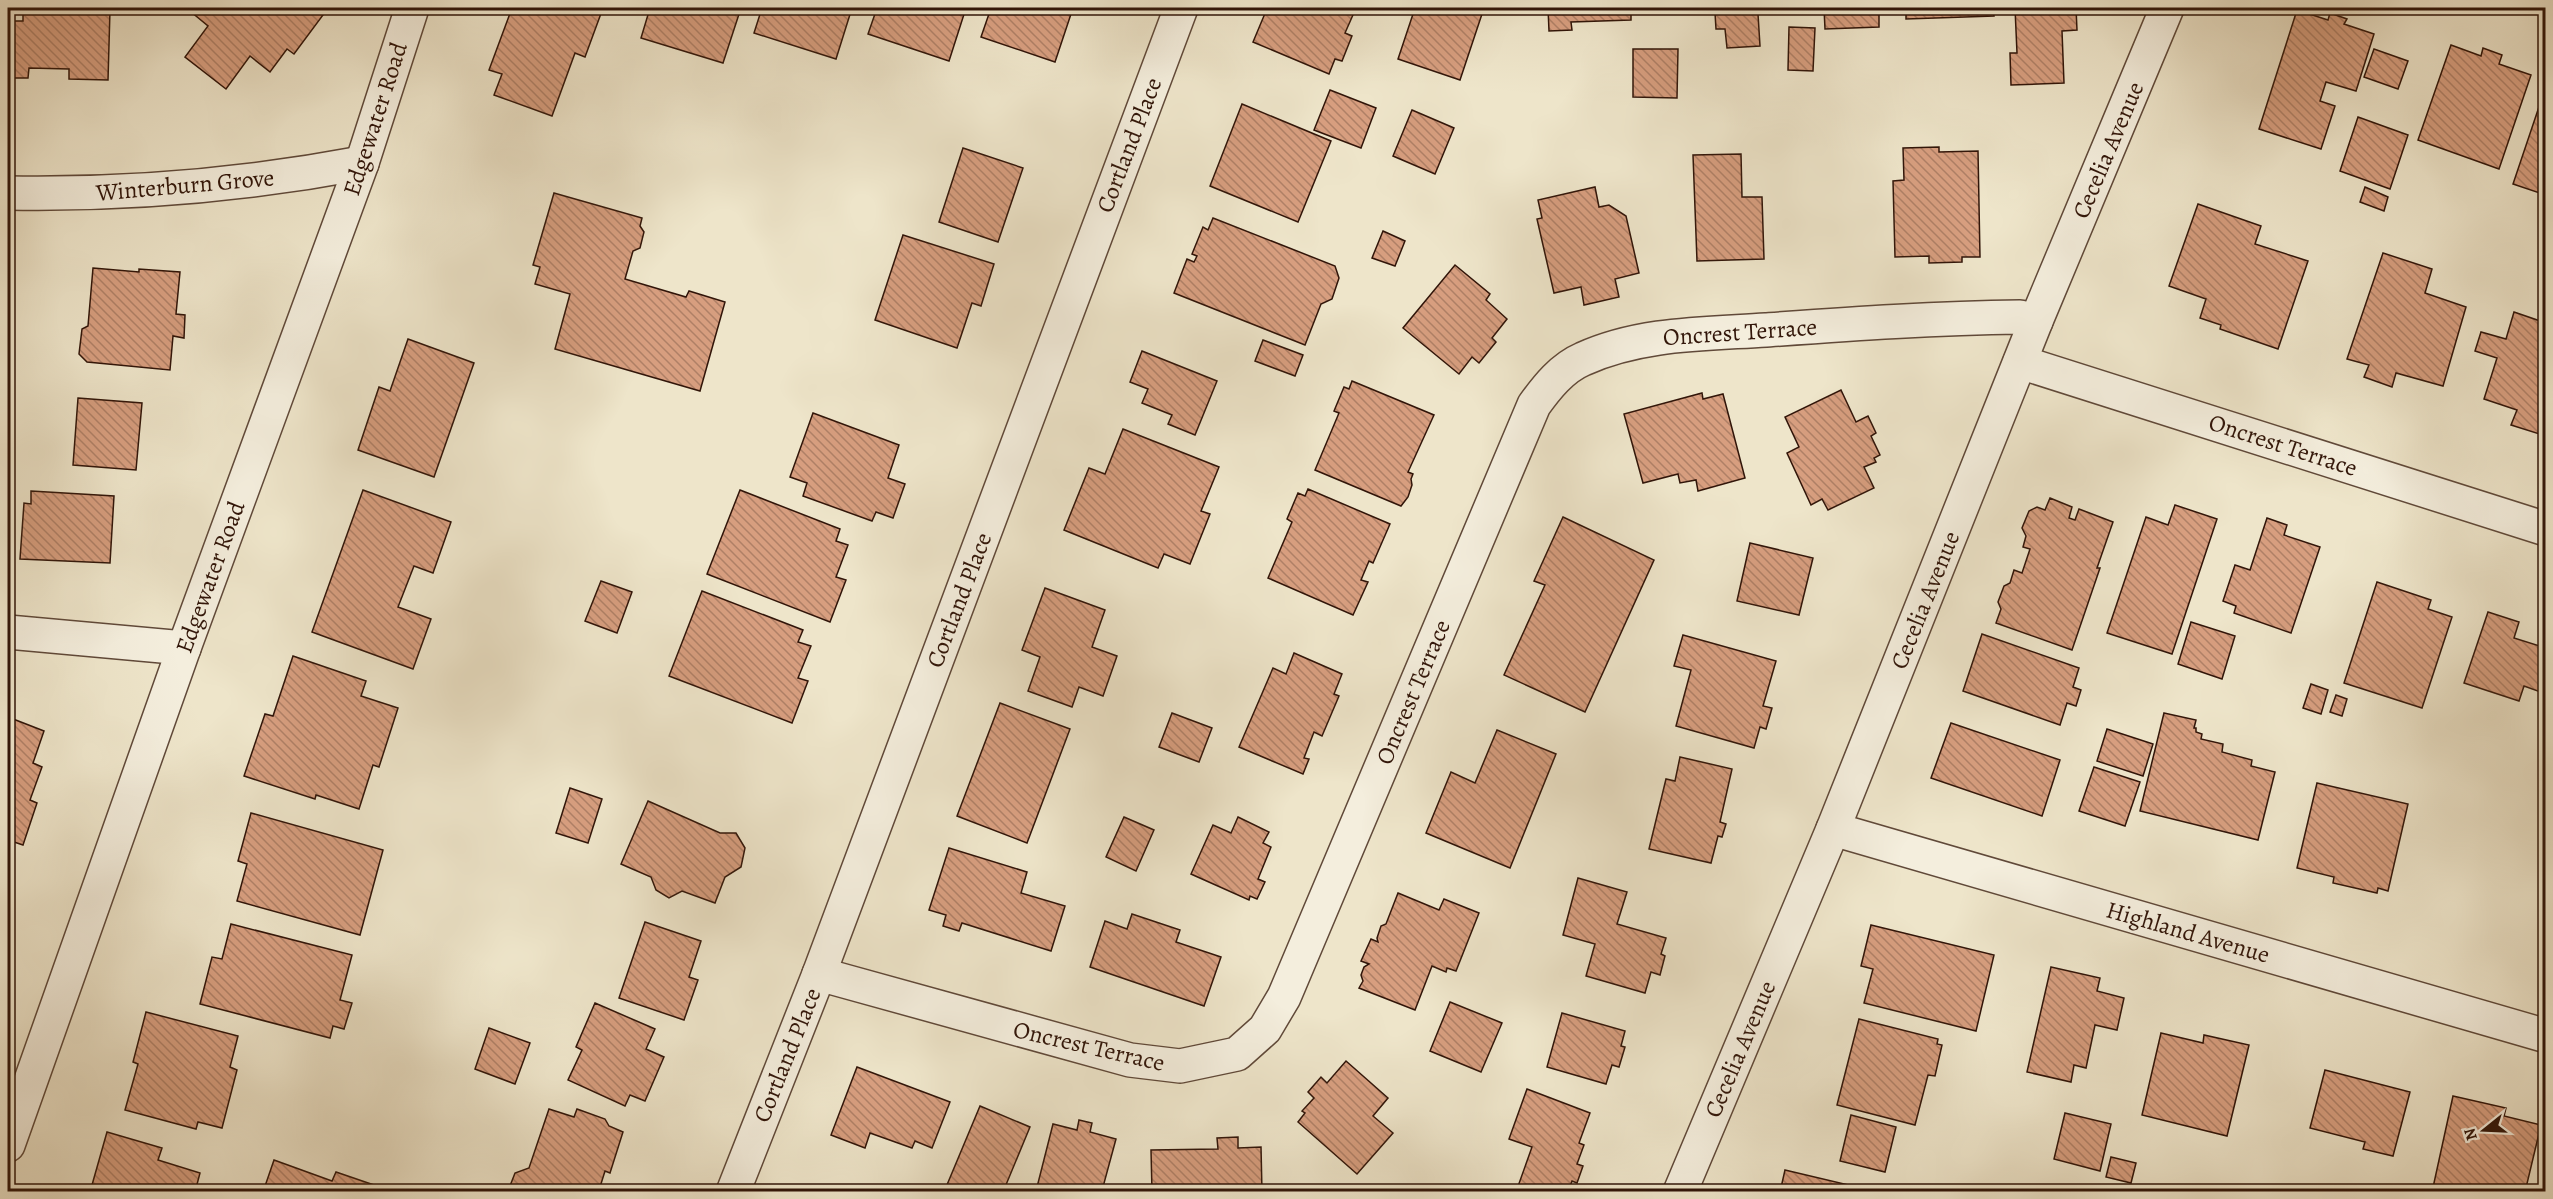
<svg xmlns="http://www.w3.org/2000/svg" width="2553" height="1199" font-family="Alegreya,serif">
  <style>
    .building { fill: url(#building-back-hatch); stroke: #311509; stroke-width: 1.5 }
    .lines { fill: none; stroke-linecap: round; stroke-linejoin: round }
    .minor-casing { stroke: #604939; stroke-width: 36 }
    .minor { stroke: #f4eedd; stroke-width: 33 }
    .labels { text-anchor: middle; stroke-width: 4.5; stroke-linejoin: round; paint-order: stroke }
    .street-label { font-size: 24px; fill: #311509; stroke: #f4eedd }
  </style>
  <defs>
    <pattern id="building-back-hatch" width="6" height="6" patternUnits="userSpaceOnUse" patternTransform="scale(1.5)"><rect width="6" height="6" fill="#d79e7f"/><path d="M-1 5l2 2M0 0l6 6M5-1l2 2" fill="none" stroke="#af8066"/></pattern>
  </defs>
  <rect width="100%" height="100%" fill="#eee5ca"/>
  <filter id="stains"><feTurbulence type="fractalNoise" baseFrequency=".00333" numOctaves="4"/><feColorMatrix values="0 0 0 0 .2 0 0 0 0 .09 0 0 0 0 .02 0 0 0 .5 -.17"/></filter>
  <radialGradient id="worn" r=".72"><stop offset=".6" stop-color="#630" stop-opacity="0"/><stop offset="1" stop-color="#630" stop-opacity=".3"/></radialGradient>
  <g class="building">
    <path d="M 23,8 L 110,10 L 108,80 L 69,79 L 69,69 L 29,68 L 28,78 L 8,78 L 8,21 L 23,21 Z"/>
    <path d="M 194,8 L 322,8 L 326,11 L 294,54 L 287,49 L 270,72 L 250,56 L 226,89 L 185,57 L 208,26 L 191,12 Z"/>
    <path d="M 512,8 L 603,8 L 585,57 L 575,53 L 552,116 L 494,95 L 502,74 L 489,70 Z"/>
    <path d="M 650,8 L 741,8 L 723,63 L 641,38 Z"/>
    <path d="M 762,8 L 852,8 L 836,59 L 754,33 Z"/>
    <path d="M 877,8 L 966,8 L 949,61 L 868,34 Z"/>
    <path d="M 991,8 L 1073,8 L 1055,62 L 981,37 Z"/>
    <path d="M 1257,8 L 1356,8 L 1345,33 L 1352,36 L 1342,61 L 1335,59 L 1329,74 L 1253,42 L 1266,11 Z"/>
    <path d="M 1415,8 L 1484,8 L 1460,80 L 1398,59 Z"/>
    <path d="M 1548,8 L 1631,8 L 1631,20 L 1571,22 L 1572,30 L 1549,31 Z"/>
    <path d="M 1697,8 L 1777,8 L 1777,14 L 1758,14 L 1760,46 L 1727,48 L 1725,29 L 1716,29 L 1715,13 L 1698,14 Z"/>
    <path d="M 1824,8 L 1879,8 L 1879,27 L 1825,29 Z"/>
    <path d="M 1906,8 L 1993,8 L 1994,16 L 1906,19 Z"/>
    <path d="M 2015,8 L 2076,8 L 2077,30 L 2062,31 L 2064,83 L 2011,85 L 2010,53 L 2017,53 Z"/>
    <path d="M 2297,10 L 2328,20 L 2330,13 L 2347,19 L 2344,24 L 2374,34 L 2356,91 L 2326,82 L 2320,101 L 2335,106 L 2321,149 L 2259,129 Z"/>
    <path d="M 1789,27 L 1815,28 L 1813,71 L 1788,70 Z"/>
    <path d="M 2451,45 L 2481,56 L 2483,48 L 2502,55 L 2499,64 L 2531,75 L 2499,169 L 2418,140 Z"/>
    <path d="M 1633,49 L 1678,49 L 1677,98 L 1633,97 Z"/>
    <path d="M 2374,49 L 2408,61 L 2398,89 L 2364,77 Z"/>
    <path d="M 2545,89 L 2546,89 L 2546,195 L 2513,184 Z"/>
    <path d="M 1330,90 L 1376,108 L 1361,148 L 1314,130 Z"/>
    <path d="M 1242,104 L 1331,141 L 1298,222 L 1210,186 Z"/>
    <path d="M 1412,110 L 1454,128 L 1435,174 L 1393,156 Z"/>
    <path d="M 2358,117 L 2408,135 L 2390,189 L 2340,171 Z"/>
    <path d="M 1939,147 L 1939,152 L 1978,151 L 1980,257 L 1962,257 L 1962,262 L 1929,263 L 1929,256 L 1895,257 L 1893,181 L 1904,180 L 1903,148 Z"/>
    <path d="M 963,148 L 1023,168 L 998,242 L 939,222 Z"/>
    <path d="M 1741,154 L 1742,197 L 1762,197 L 1764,259 L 1697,261 L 1693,155 Z"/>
    <path d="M 1595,187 L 1599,207 L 1609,205 L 1626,216 L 1639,273 L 1615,279 L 1619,297 L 1584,305 L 1581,287 L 1554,293 L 1537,219 L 1542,218 L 1538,200 Z"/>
    <path d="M 2365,187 L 2388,197 L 2384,211 L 2360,202 Z"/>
    <path d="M 554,193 L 642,218 L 640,226 L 644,232 L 640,248 L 633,251 L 625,279 L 686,297 L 689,291 L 725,302 L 700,391 L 555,349 L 570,294 L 535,284 L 540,267 L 533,265 Z"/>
    <path d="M 2198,204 L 2261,226 L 2255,244 L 2308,261 L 2278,349 L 2220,329 L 2221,325 L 2200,318 L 2206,299 L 2169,286 Z"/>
    <path d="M 1213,218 L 1335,266 L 1339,278 L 1332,299 L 1321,304 L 1305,345 L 1174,293 L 1187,259 L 1194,262 L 1197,256 L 1192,254 L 1203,227 L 1208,230 Z"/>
    <path d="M 1383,231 L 1405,241 L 1395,266 L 1372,258 Z"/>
    <path d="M 903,235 L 994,264 L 981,306 L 972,303 L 957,348 L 875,320 Z"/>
    <path d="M 2383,253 L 2432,269 L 2425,293 L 2466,307 L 2443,386 L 2396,373 L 2392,387 L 2364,377 L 2369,365 L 2347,359 Z"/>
    <path d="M 1455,265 L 1490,294 L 1486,300 L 1507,319 L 1492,338 L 1496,342 L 1479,363 L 1472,357 L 1459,374 L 1403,328 Z"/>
    <path d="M 93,268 L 139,272 L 139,269 L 180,272 L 176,314 L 185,315 L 184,338 L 173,336 L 170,370 L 87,362 L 79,354 L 82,329 L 88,326 Z"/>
    <path d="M 2514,312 L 2546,323 L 2546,436 L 2511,425 L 2517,410 L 2484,399 L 2497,358 L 2475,351 L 2481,332 L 2506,339 Z"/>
    <path d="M 408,339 L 474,363 L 434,477 L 358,450 L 379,387 L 390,391 Z"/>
    <path d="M 1263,340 L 1303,355 L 1295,376 L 1255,361 Z"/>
    <path d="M 1142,351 L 1217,381 L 1195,435 L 1168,424 L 1172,415 L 1142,403 L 1148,389 L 1130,382 Z"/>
    <path d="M 1352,381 L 1434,415 L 1408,472 L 1413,474 L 1411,479 L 1412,485 L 1408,497 L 1401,506 L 1315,470 L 1339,413 L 1334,411 L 1344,387 L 1349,389 Z"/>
    <path d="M 1841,390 L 1856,422 L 1868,416 L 1876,433 L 1871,436 L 1880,455 L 1874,458 L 1876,462 L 1864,467 L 1874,488 L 1828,510 L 1822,499 L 1811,505 L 1787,453 L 1799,447 L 1785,417 Z"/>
    <path d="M 1702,393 L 1703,399 L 1723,394 L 1745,478 L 1698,491 L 1696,480 L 1680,483 L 1678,474 L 1643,483 L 1624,414 Z"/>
    <path d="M 78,398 L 142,403 L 136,470 L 73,465 Z"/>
    <path d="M 813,413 L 899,445 L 888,478 L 905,484 L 893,518 L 876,512 L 872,521 L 803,496 L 807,483 L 790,477 Z"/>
    <path d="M 1123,429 L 1219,467 L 1201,511 L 1210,514 L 1190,564 L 1164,554 L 1158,568 L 1064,530 L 1089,468 L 1105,474 Z"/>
    <path d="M 1308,489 L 1390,524 L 1373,563 L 1369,561 L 1361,580 L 1368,582 L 1353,615 L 1268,578 L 1292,522 L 1287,519 L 1298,493 L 1305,496 Z"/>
    <path d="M 363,490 L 451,522 L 433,573 L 414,566 L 398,607 L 431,619 L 413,669 L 312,632 Z"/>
    <path d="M 740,490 L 840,529 L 836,541 L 848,545 L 836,577 L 846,580 L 830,622 L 707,574 Z"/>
    <path d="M 31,491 L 114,496 L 110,563 L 20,559 L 24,503 L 31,504 Z"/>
    <path d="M 2050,498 L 2072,507 L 2069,518 L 2075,520 L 2079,509 L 2113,522 L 2097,568 L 2100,568 L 2072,650 L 1996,623 L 2001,609 L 1998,602 L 2004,586 L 2010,583 L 2014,570 L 2022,573 L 2030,549 L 2023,547 L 2026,536 L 2022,528 L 2029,511 L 2037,507 L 2045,510 Z"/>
    <path d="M 2175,505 L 2217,519 L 2172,654 L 2107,633 L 2146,517 L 2168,525 Z"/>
    <path d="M 1563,517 L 1654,560 L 1585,712 L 1504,675 L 1545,585 L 1534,581 Z"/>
    <path d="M 2267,518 L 2287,525 L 2284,535 L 2320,547 L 2291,633 L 2234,613 L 2236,606 L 2223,601 L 2235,565 L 2250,570 Z"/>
    <path d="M 1750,543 L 1813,558 L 1799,615 L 1737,601 Z"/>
    <path d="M 601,581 L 632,592 L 617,633 L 585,621 Z"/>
    <path d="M 2377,582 L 2431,600 L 2428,609 L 2452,617 L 2422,708 L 2344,683 Z"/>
    <path d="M 1045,588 L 1105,610 L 1092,647 L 1117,656 L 1103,696 L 1079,687 L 1072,707 L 1028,691 L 1040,657 L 1022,650 Z"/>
    <path d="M 702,591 L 803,630 L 798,642 L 811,646 L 798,678 L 808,681 L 792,723 L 669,676 Z"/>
    <path d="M 2488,612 L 2519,622 L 2514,638 L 2546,648 L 2546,694 L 2524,686 L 2519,701 L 2464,683 Z"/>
    <path d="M 2191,622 L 2235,636 L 2222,679 L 2178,664 Z"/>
    <path d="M 1982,634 L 2079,668 L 2073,687 L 2081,690 L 2076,706 L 2067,703 L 2060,725 L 1963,691 Z"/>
    <path d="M 1683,635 L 1776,661 L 1763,706 L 1772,708 L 1766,729 L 1760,727 L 1754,748 L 1676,726 L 1691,670 L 1674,666 Z"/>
    <path d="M 1294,653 L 1342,674 L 1334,694 L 1339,696 L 1322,736 L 1314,732 L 1304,758 L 1309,759 L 1303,774 L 1239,747 L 1273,668 L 1286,674 Z"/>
    <path d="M 293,656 L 366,681 L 361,696 L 398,708 L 379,767 L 373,765 L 359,809 L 316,795 L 315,799 L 244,776 L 265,714 L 273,716 Z"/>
    <path d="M 2311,684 L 2328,690 L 2321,714 L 2303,708 Z"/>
    <path d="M 2336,695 L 2347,699 L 2342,716 L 2330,712 Z"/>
    <path d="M 1000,703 L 1070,729 L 1027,843 L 957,816 Z"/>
    <path d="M 1172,713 L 1212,728 L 1199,762 L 1159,747 Z"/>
    <path d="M 2164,713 L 2196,720 L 2194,728 L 2196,728 L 2196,732 L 2202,734 L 2201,739 L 2223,744 L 2222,752 L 2252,760 L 2251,766 L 2275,772 L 2258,840 L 2140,811 Z"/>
    <path d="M 8,717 L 44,731 L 33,763 L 42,767 L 30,800 L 37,803 L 23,845 L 8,840 Z"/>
    <path d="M 1951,723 L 2060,760 L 2042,816 L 1931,778 Z"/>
    <path d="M 2107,729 L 2153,744 L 2143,776 L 2097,761 Z"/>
    <path d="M 1497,730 L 1556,754 L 1510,868 L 1426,833 L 1451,772 L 1475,783 Z"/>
    <path d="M 1680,757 L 1732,769 L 1720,822 L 1726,824 L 1722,837 L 1718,836 L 1711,863 L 1649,849 L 1666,779 L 1675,781 Z"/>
    <path d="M 2094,767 L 2140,782 L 2125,826 L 2079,811 Z"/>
    <path d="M 2317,783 L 2408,804 L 2388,891 L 2378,888 L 2377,893 L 2333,883 L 2334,877 L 2297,868 Z"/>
    <path d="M 570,788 L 602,799 L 588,843 L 556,833 Z"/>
    <path d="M 648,801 L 720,833 L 736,833 L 745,848 L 741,867 L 725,877 L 715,903 L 682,891 L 669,898 L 656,890 L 651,877 L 621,864 Z"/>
    <path d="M 251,813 L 383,850 L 360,935 L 237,901 L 247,864 L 238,861 Z"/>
    <path d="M 1124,817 L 1154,830 L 1136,871 L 1106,857 Z"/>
    <path d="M 1238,817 L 1269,832 L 1263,843 L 1271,847 L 1258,879 L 1265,882 L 1257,899 L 1250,896 L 1249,900 L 1191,874 L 1213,825 L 1231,833 Z"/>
    <path d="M 949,848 L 1027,872 L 1021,893 L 1065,906 L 1051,951 L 962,923 L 959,931 L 943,926 L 946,915 L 929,910 Z"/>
    <path d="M 1578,878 L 1627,892 L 1617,924 L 1666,938 L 1661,954 L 1665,956 L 1660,975 L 1651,972 L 1645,993 L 1586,976 L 1595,944 L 1563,935 Z"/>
    <path d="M 1398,893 L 1439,910 L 1444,899 L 1479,913 L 1456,971 L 1447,968 L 1446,972 L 1432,966 L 1415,1010 L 1359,988 L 1363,981 L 1361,975 L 1364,967 L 1369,964 L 1361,961 L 1371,939 L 1378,942 L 1377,938 L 1381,926 L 1386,924 Z"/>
    <path d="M 1132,914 L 1180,930 L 1176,942 L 1221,957 L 1204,1006 L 1090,967 L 1105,921 L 1127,929 Z"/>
    <path d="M 645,922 L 701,941 L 689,977 L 698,980 L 684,1020 L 619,998 Z"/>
    <path d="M 231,924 L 352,955 L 340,1000 L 352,1003 L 344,1029 L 333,1026 L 330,1038 L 200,1004 L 212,957 L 222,959 Z"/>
    <path d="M 1871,925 L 1994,955 L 1976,1031 L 1864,1003 L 1873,969 L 1861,966 Z"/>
    <path d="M 2051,967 L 2100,978 L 2097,991 L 2124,998 L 2117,1030 L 2095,1025 L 2086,1068 L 2074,1065 L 2071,1082 L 2027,1072 Z"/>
    <path d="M 1450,1002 L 1502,1023 L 1481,1072 L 1430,1051 Z"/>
    <path d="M 595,1003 L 655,1029 L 646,1049 L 664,1057 L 645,1101 L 630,1095 L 625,1106 L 568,1080 L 582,1050 L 576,1047 Z"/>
    <path d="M 146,1012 L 238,1036 L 230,1067 L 237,1070 L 222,1128 L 198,1122 L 196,1129 L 125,1110 L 138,1064 L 133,1062 Z"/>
    <path d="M 1562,1013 L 1625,1031 L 1621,1046 L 1625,1047 L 1619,1067 L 1612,1065 L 1606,1084 L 1547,1067 Z"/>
    <path d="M 1859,1019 L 1938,1039 L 1937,1044 L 1942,1045 L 1935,1076 L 1928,1075 L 1915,1125 L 1837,1105 Z"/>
    <path d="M 489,1028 L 530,1043 L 515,1084 L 475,1069 Z"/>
    <path d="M 2161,1033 L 2203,1043 L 2204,1035 L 2249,1045 L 2227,1136 L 2142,1115 Z"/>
    <path d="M 1346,1061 L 1388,1098 L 1373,1116 L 1393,1133 L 1357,1174 L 1298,1122 L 1305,1113 L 1302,1111 L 1314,1098 L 1308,1092 L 1321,1077 L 1327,1083 Z"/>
    <path d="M 857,1067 L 950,1102 L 932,1148 L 915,1141 L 912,1148 L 870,1133 L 865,1148 L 831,1135 Z"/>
    <path d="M 2325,1070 L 2410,1092 L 2393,1156 L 2363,1149 L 2365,1142 L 2310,1128 Z"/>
    <path d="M 1527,1089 L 1590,1113 L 1579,1143 L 1584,1145 L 1577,1164 L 1583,1166 L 1577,1183 L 1572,1181 L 1568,1192 L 1516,1192 L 1532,1147 L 1509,1139 Z"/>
    <path d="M 2453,1096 L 2506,1108 L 2504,1116 L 2541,1125 L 2525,1192 L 2432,1192 Z"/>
    <path d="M 980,1106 L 1030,1127 L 1003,1192 L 944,1192 Z"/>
    <path d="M 549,1109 L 574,1117 L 577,1109 L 605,1119 L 609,1126 L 623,1132 L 610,1173 L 605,1171 L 600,1187 L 607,1189 L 606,1192 L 514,1192 L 510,1186 L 515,1173 L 529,1168 Z"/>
    <path d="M 2065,1113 L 2111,1124 L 2100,1171 L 2054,1159 Z"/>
    <path d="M 1851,1115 L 1896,1127 L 1885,1172 L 1840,1161 Z"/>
    <path d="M 1079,1120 L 1092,1123 L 1090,1132 L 1116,1139 L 1103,1187 L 1097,1186 L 1096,1192 L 1036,1191 L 1053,1124 L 1077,1130 Z"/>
    <path d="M 107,1132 L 162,1148 L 158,1160 L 200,1173 L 195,1192 L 90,1192 Z"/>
    <path d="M 1238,1137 L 1238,1148 L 1261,1147 L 1262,1192 L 1152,1192 L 1151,1150 L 1218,1149 L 1217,1138 Z"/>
    <path d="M 2111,1157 L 2136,1163 L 2131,1183 L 2106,1177 Z"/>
    <path d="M 274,1160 L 332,1181 L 336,1172 L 377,1186 L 375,1192 L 263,1192 Z"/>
    <path d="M 1785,1170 L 1874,1191 L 1874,1192 L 1780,1192 Z"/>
  </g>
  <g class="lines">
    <g class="minor-casing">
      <g id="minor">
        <path d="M 8,193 C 127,195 245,185 362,163"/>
        <path d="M 2020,362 L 2546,529"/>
        <path d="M 8,632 L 184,648"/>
        <path d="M 1833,829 L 2543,1035"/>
        <path d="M 819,974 L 1130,1060 L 1180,1066 L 1237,1054 L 1265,1029 L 1284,997 L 1534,405 C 1547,387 1562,368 1583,359 C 1640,333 1704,334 1766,330 C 1851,324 1935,318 2020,317 L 2036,321"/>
        <path d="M 8,1145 L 184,648 L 362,163 L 412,8"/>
        <path d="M 733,1192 L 819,974 L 1181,8"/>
        <path d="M 1680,1192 L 1833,829 L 2036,321 L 2167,8"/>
      </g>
    </g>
    <use href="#minor" class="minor"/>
  </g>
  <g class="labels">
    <g class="street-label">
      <text transform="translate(375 119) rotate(-72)" y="8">Edgewater Road</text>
      <text transform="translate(1129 145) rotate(-69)" y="8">Cortland Place</text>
      <text transform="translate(2108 150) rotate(-67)" y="8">Cecelia Avenue</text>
      <text transform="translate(185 185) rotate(-5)" y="8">Winterburn Grove</text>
      <text transform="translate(1740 332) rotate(-4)" y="8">Oncrest Terrace</text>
      <text transform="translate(2283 445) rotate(18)" y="8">Oncrest Terrace</text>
      <text transform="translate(210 577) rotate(-70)" y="8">Edgewater Road</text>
      <text transform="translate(959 600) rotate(-69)" y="8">Cortland Place</text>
      <text transform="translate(1925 600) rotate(-68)" y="8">Cecelia Avenue</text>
      <text transform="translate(1413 692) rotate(-67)" y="8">Oncrest Terrace</text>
      <text transform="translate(2188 932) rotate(16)" y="8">Highland Avenue</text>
      <text transform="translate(1089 1046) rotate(13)" y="8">Oncrest Terrace</text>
      <text transform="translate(1740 1049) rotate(-67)" y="8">Cecelia Avenue</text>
      <text transform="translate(787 1055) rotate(-68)" y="8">Cortland Place</text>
    </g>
  </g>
  <rect width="2553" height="1199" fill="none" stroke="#eee5ca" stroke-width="30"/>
  <rect x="9" y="9" width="2535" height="1181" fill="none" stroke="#311509" stroke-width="3"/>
  <rect x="15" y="15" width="2523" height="1169" fill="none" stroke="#311509" stroke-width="1.5"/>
  <g transform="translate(2484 1130) rotate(252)" stroke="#f4eedd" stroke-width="4.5" paint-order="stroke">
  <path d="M0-4.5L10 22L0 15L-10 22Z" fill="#311509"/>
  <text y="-9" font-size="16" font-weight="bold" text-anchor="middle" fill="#311509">N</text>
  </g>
  <rect width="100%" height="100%" filter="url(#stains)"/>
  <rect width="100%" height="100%" fill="url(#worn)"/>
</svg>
